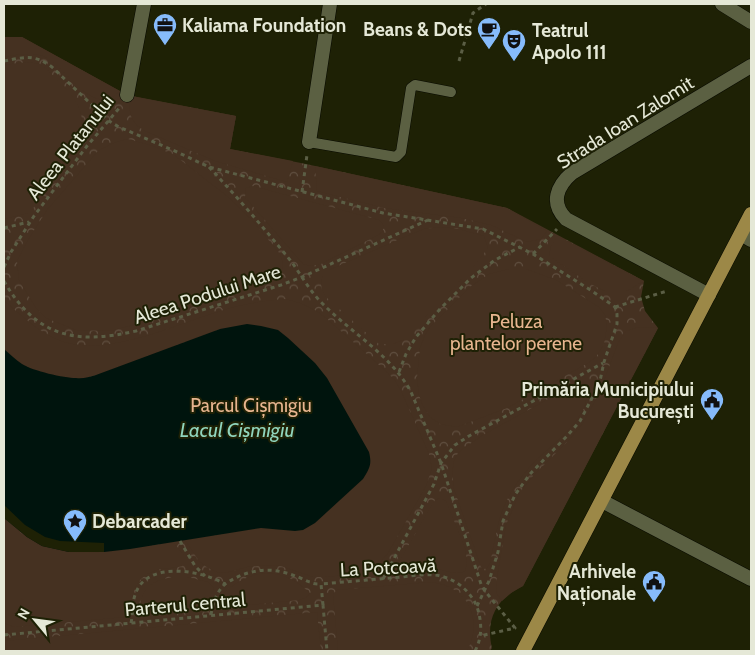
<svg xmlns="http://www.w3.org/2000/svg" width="755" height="655" font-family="Cabin,sans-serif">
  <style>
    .park { fill: url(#park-crowns) }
    .garden { fill: #453121 }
    .water { fill: #00140d }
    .pier { fill: #1e2105 }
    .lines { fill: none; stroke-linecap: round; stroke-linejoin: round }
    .service-casing { stroke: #080a00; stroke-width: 11 }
    .minor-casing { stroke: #080a00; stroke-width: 15 }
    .primary-casing { stroke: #080a00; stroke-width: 15 }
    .path { stroke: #5b5e45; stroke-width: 3; stroke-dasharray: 4 4; stroke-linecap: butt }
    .service { stroke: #5b6042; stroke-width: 10 }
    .minor { stroke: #5b6042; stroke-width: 14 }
    .primary { stroke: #9c8847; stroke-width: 14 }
    .labels { text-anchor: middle; stroke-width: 4; stroke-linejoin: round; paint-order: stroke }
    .poi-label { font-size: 19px; font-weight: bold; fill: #e5e8d7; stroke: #1e2105; text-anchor: start }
    .street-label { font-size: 19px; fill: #e5e8d7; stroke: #1e2105 }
    .park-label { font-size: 19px; fill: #e7b58f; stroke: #1e2105 }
    .water-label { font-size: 20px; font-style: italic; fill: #90d5bd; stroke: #1e2105 }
  </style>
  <defs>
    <pattern id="park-crowns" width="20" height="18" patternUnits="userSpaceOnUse" patternTransform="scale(1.25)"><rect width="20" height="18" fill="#453121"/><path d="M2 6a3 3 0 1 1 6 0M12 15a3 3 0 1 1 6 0" fill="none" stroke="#604f40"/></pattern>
  </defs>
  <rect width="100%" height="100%" fill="#1e2105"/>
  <path class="park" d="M 4,37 L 22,37 L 127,95 L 236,116 L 230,149 L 306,164 L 507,208 L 644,281 L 641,297 L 645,311 L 658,328 L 523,586 C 497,598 485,619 492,648 L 490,651 L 4,651 Z"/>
  <g class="garden">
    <path d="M 4,37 L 22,37 L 120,91 C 117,93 114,97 110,98 C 86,108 63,63 43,56 C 30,52 16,55 4,57 Z"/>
    <path d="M 27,62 C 31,63 36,63 39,64 C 47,68 54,77 60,83 C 79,101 88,117 78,143 L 39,202 L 28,213 L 4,219 L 4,65 Z"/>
    <path d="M 131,96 L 236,116 L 230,149 L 293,161 L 287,182 L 215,161 L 145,131 C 130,122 128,113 131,96 Z"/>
    <path d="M 128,139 L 153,146 L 174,155 L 227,196 L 252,220 L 280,254 L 283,263 L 282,269 L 278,275 L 265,283 L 242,291 L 145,322 L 110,331 L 76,330 L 46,318 L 36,308 L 19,280 L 17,261 L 28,240 L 47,210 L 98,151 C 108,145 117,141 128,139 Z"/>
    <path d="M 315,166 L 507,208 L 547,231 L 541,239 L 527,242 L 491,225 L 461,218 L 384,208 L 317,191 Z"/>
    <path d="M 253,186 L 379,220 L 382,223 L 384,227 L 382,232 L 378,235 L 321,264 L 311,266 L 303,264 L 245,197 L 246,188 Z"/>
    <path d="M 441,227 L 459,229 L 484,236 L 488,248 L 474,266 L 403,340 L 393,344 L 379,344 L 326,297 C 320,288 318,277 329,270 L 407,236 L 424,229 Z"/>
    <path d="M 558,236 L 644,281 L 625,292 L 606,292 L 589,283 L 549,256 L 551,246 Z"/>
    <path d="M 509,269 L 526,269 L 556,280 L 599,307 L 605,315 L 607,326 L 604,344 L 596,357 L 588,363 L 507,408 L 457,427 L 440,424 L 430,417 L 423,406 L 419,395 L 417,378 L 420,348 L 425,335 L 430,327 L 470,287 L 489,274 Z"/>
    <path d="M 285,299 L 300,303 L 315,310 L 326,318 L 388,373 L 396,382 L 402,393 L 429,454 L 432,468 L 426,486 L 388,553 L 375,568 L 366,573 L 325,577 L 313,577 L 281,566 L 267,565 L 247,567 L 225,573 L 217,572 L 208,568 L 199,561 L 185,540 L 261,528 L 295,531 L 315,523 L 363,479 L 368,471 L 327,378 L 315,363 L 288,338 L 278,330 L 261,326 L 220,329 L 96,375 C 89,377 83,379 76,378 C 64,378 33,371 22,364 C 16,360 10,354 4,349 L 4,301 C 21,314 35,330 56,339 C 103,359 169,327 214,313 C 237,305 260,301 285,299 Z"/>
    <path d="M 639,327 L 658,328 L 523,586 L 511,593 L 502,601 L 497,594 L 496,583 L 506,525 L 520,492 L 533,476 L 570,439 L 583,423 L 595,401 L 603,383 L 618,343 L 626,331 Z"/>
    <path d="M 572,389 L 579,389 C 582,392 585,394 586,398 C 588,417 549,448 536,460 C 525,472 514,485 507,500 C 497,519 495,542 490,563 L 487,568 L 484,569 L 481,567 L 454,489 L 452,474 L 454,461 L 458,453 L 464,448 L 483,435 L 550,398 L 564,391 Z"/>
    <path d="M 440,498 L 446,501 L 465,548 L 467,563 L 465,571 C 457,575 451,572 442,570 C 428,567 414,571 401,569 L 398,567 L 399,562 L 430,508 L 435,500 Z"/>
    <path d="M 4,518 C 16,528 27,540 42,546 C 77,560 136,548 173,542 L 184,555 L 184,565 C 177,569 166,567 157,570 C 128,580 137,597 125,617 L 14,627 L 4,623 Z"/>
    <path d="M 258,574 C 263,574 270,573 275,574 C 288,576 302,584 310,594 L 305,598 L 299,600 L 228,607 L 221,606 L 219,600 C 226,587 244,578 258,574 Z"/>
    <path d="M 173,577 L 187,577 L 208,582 L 214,588 L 205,607 L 199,610 L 138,615 C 142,590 146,582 173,577 Z"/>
    <path d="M 430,582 C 467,585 484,619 467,651 L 338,651 L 333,594 L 337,590 Z"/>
    <path d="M 317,612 L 321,651 L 4,651 L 4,641 Z"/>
  </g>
  <path class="water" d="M 247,324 L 261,326 L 278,330 L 288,338 L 315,363 L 327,378 L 369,452 C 372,464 370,468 363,479 L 315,523 L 303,530 L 295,531 L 261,528 L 130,549 L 104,552 L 69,552 L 42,546 L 27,537 L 4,518 L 4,349 C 10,354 16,360 22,364 C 33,371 64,378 76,378 C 83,379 89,377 96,375 L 220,329 Z"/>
  <path class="pier" d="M 4,505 L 25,525 L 45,537 L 60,541 L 104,543 L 104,552 L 69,552 L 42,546 L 27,537 L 4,518 Z"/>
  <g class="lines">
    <g class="service-casing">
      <path id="service" d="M 309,142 L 396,157 L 401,152 L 411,88 L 415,85 L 451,92"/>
    </g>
    <g class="minor-casing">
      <g id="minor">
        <path d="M 722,4 L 751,22"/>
        <path d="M 127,95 L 144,4"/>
        <path d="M 309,142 L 330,4"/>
        <path d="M 741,234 L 751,240"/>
        <path d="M 709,295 L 566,219 C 550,203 557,186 572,173 L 751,66"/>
        <path d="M 602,501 L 751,579"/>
      </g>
    </g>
    <g class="primary-casing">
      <path id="primary" d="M 523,651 L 751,214"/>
    </g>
    <g class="path">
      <path d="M 4,61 C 25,57 34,54 52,67 L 109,121 L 119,127 L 177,152 L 209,167 L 383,213 L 483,229 L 533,254 L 592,291 L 615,307"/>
      <path d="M 459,61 L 473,13 L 486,4"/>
      <path d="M 209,167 C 237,197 264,228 290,260 C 300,273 308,288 319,300 C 349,332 390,353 411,392 L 441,463 L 481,584 L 485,591 L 515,628 L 480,636"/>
      <path d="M 302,192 L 307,155"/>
      <path d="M 4,228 L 29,222"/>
      <path d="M 533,254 L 557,229"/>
      <path d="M 4,267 L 11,252 L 34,216 L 87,146 L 121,106"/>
      <path d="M 4,281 C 36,337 76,345 136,331 L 281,285 L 302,277 L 428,220"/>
      <path d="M 615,307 L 667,291"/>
      <path d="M 399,372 L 406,354 L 416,337 L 440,309 L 471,278 L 495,260 L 520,247"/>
      <path d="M 180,541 L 195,566 L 205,576"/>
      <path d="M 383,579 L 434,484 L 441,463 L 455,445 L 469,436 L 603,363"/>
      <path d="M 323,605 L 321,584 C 344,582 367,580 390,578 C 408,577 430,571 447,578 C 461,583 474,596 478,610 C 482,624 482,638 475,651"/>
      <path d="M 477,606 L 489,581 L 498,552 L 503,521 L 515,495 L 530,474 L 567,436 L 580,421 L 591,400 L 600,381 L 604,362 L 617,324 L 617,314 L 615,307"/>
      <path d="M 211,615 C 213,602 216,593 225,584"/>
      <path d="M 131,623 C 133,614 132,604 135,595 C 146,560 201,570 225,584 C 248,569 270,566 295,576 C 300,577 305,581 310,582 C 313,584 317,584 321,584"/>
      <path d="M 4,635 L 323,605 L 327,651"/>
    </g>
    <use href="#service" class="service"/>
    <use href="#minor" class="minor"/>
    <use href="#primary" class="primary"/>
  </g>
  <defs>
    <g id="office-pin" transform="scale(1.25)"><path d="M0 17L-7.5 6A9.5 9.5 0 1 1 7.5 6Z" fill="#86bbfb" stroke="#1e2105"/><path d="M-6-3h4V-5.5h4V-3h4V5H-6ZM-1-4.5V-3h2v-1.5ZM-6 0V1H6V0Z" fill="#111"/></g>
    <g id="cafe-pin" transform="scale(1.25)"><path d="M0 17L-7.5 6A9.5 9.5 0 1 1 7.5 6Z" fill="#86bbfb" stroke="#1e2105"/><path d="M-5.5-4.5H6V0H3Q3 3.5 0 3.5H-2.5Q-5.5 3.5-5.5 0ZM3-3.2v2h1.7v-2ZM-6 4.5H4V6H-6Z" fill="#111"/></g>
    <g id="theatre-pin" transform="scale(1.25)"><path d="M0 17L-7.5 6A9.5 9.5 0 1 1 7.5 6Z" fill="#86bbfb" stroke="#1e2105"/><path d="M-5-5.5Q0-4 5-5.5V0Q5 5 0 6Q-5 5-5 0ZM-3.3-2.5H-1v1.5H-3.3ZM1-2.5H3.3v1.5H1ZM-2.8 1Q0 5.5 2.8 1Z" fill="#111"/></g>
    <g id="civic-pin" transform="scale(1.25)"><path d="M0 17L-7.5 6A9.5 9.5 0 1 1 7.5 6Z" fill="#86bbfb" stroke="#1e2105"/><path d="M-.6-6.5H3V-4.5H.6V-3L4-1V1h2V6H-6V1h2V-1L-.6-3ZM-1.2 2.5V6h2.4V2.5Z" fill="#111"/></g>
    <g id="sight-pin" transform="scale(1.25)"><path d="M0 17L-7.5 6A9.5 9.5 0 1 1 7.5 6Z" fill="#86bbfb" stroke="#1e2105"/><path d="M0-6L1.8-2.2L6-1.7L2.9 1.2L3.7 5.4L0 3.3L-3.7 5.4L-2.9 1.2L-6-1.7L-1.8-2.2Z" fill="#111"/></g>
  </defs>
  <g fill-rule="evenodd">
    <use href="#office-pin" x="165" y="25"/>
    <use href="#cafe-pin" x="489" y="29"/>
    <use href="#theatre-pin" x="514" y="41"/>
    <use href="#civic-pin" x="712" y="400"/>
    <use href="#sight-pin" x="75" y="521"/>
    <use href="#civic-pin" x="654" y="582"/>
  </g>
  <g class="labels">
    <g class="poi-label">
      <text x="182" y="32">Kaliama Foundation</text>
      <text x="472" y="36" text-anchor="end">Beans &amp; Dots</text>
      <text x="532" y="37">Teatrul<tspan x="532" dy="22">Apolo 111</tspan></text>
      <text x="694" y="396" text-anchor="end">Primăria Municipiului<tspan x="694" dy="22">București</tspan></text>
      <text x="92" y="528">Debarcader</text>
      <text x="636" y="578" text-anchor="end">Arhivele<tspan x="636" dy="22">Naționale</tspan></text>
    </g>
    <g class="street-label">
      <text transform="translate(625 122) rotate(-32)" y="7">Strada Ioan Zalomit</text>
      <text transform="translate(70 147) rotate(-52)" y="7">Aleea Platanului</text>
      <text transform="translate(207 294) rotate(-18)" y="7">Aleea Podului Mare</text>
      <text transform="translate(388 567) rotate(-3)" y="7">La Potcoavă</text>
      <text transform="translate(185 604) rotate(-5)" y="7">Parterul central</text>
    </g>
    <g class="park-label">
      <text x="516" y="328">Peluza<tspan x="516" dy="22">plantelor perene</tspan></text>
      <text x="251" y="412">Parcul Cișmigiu</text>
    </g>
    <g class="water-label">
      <text x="237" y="437">Lacul Cișmigiu</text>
    </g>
  </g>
  <rect width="755" height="655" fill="none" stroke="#e5e8d7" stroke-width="10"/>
  <g transform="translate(35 620) rotate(299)" stroke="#1e2105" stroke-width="4" paint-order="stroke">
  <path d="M0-4L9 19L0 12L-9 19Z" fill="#e5e8d7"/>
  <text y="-8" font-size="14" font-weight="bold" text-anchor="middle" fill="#e5e8d7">N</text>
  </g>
</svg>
